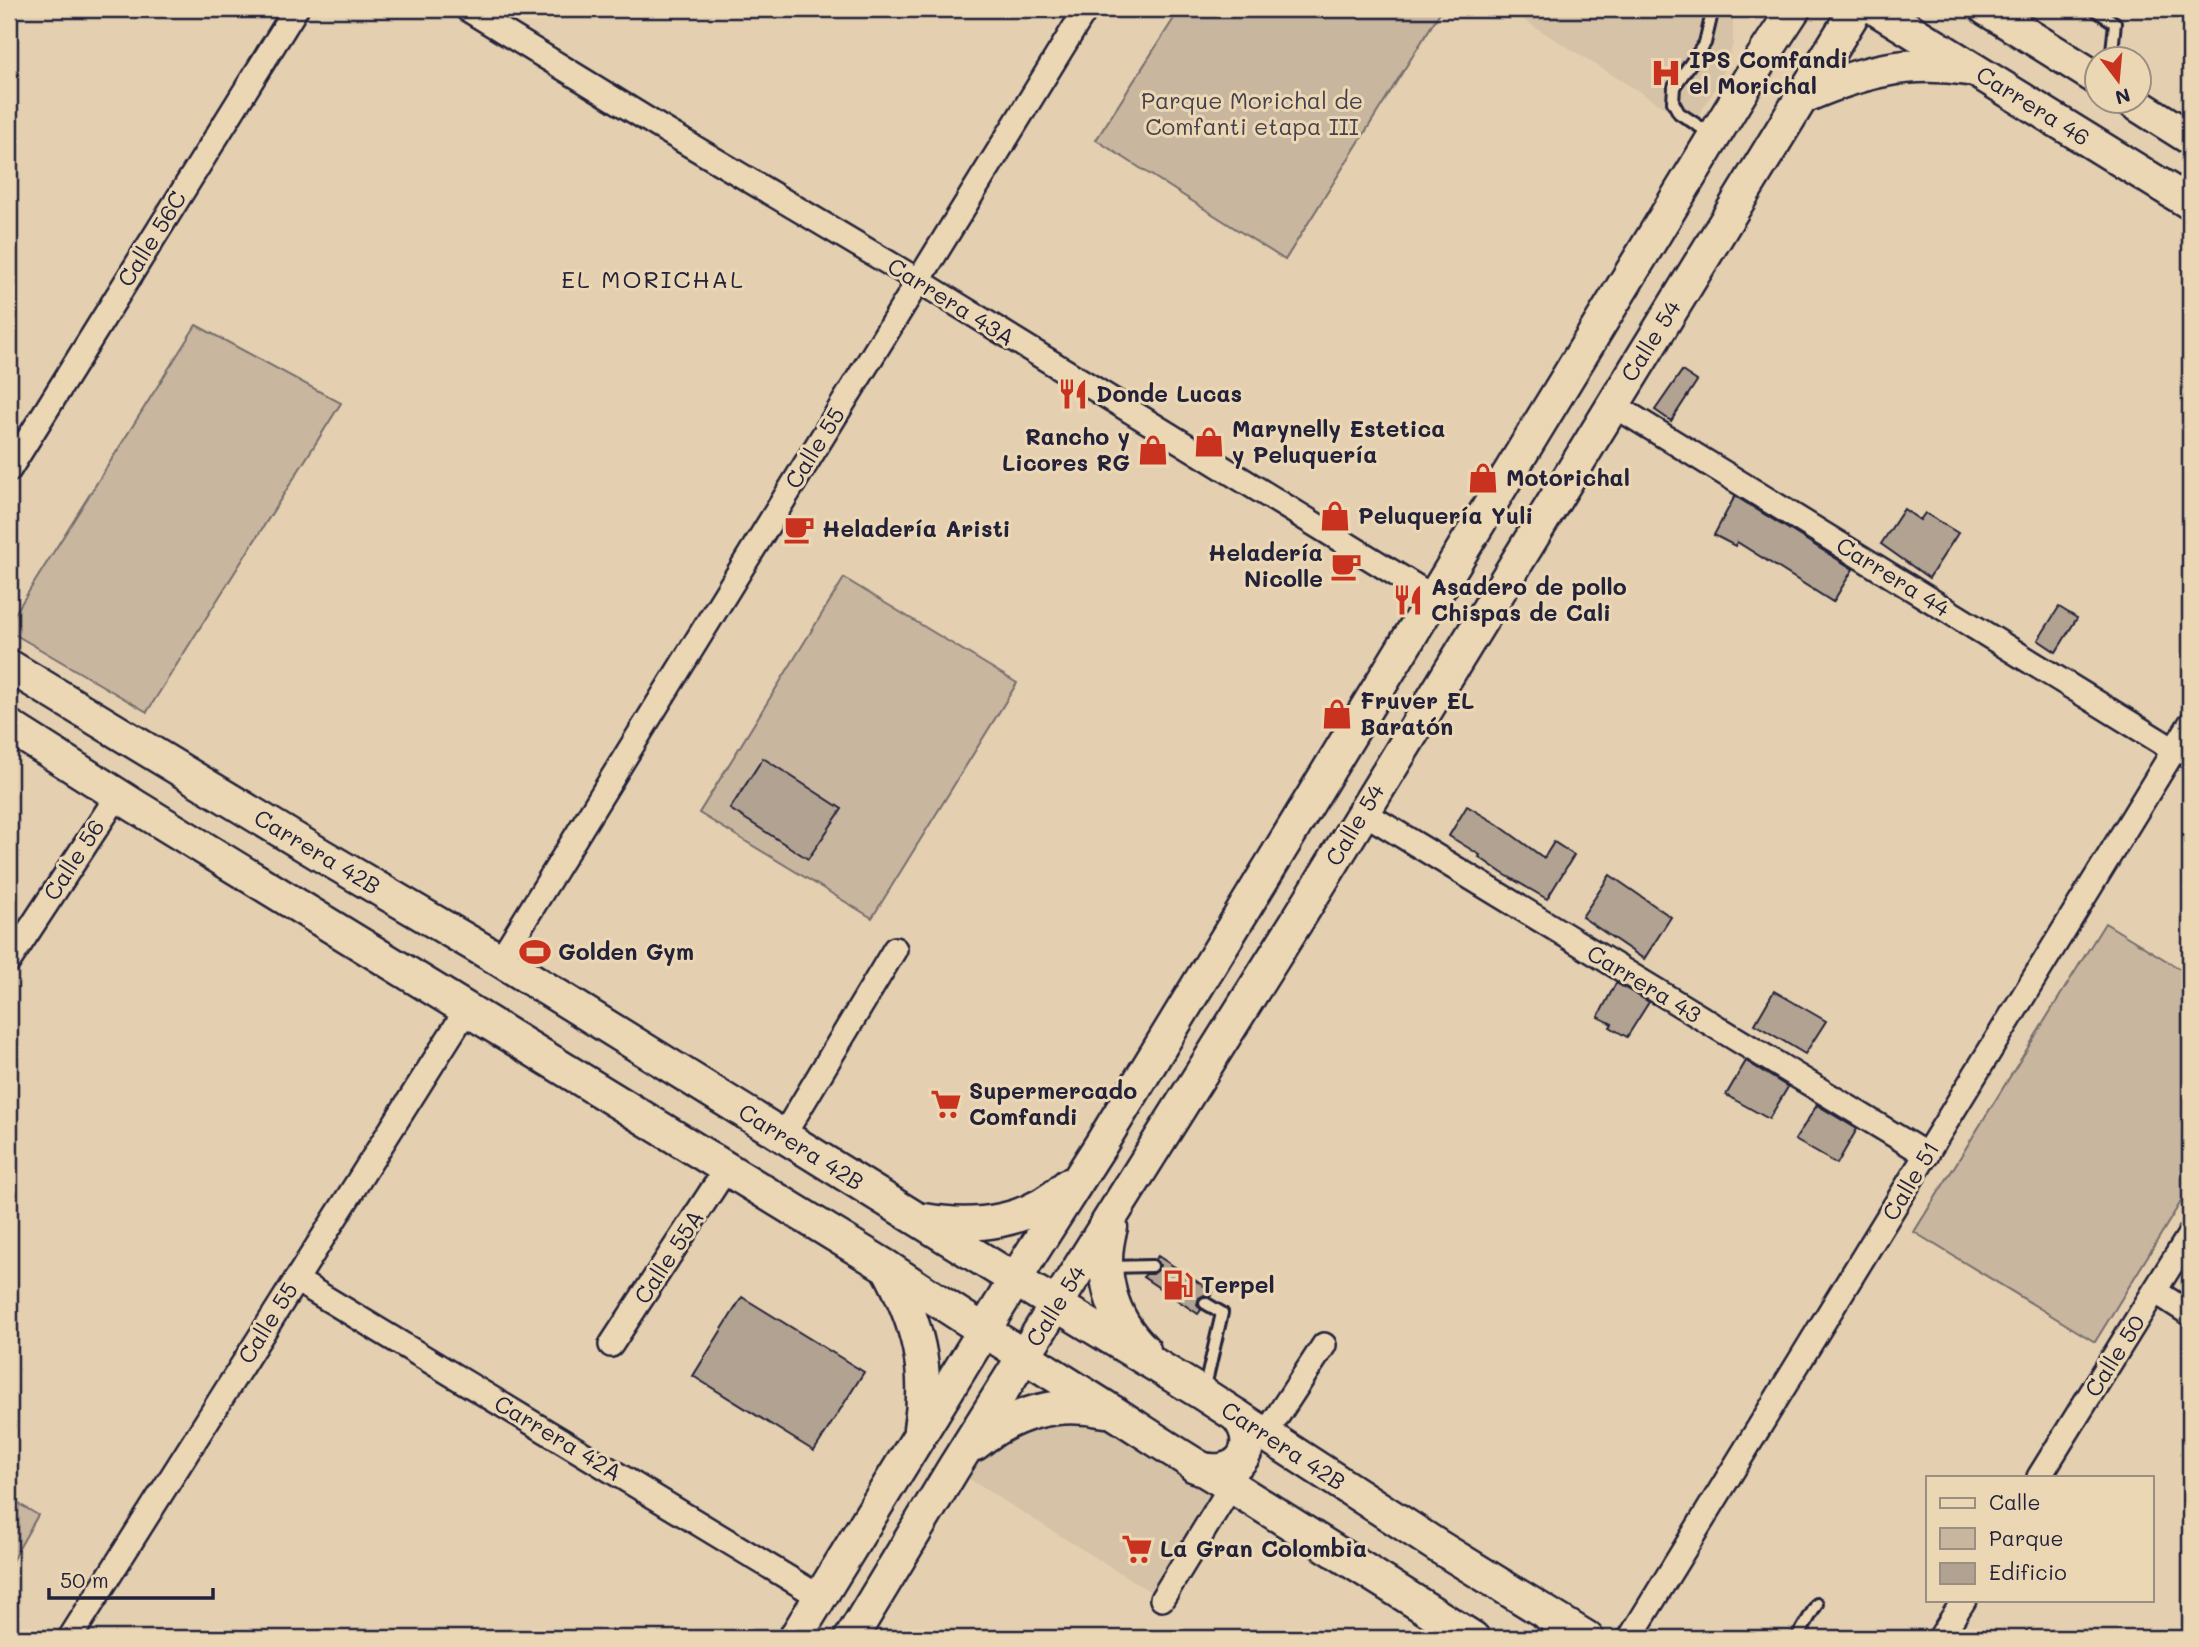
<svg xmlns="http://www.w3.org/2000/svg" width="2199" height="1647" font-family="Mali,sans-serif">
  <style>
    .built { fill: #d5c2a7 }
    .green { fill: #c8b69f; stroke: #756c6d; stroke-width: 2 }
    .building { fill: #b2a291; stroke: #22223b; stroke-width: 2 }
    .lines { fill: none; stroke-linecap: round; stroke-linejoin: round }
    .lane-casing { stroke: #22223b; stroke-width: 16 }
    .street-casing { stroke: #22223b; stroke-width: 28 }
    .secondary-casing { stroke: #22223b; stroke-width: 37 }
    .lane { stroke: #ecd7b5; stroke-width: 10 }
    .street { stroke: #ecd7b5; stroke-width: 23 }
    .secondary { stroke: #ecd7b5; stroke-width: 32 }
    .labels { text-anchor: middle; stroke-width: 6; stroke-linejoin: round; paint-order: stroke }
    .poi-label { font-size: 23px; font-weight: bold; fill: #22223b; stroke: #ecd7b5; text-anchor: start }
    .park-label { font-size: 23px; fill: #43404f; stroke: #ecd7b5 }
    .street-label { font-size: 23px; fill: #22223b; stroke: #ecd7b5 }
    .neighbourhood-label { font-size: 24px; letter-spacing: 2px; fill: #22223b; stroke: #ecd7b5 }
  </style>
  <rect width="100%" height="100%" fill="#e4d0b0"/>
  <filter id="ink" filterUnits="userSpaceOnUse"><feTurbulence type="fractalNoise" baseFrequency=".0143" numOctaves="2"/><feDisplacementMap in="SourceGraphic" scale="14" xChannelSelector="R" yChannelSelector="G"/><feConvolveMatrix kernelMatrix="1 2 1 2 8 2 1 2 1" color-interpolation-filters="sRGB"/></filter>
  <g filter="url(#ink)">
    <g class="built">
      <path d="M 1506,9 L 1733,9 L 1733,42 L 1728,62 L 1718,84 L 1693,125 Z"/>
      <path d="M 1091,1408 L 1231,1486 L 1162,1599 L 953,1469 L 970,1449 Z"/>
    </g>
    <g class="green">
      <path d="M 1180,9 L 1442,9 L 1285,260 L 1096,140 Z"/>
      <path d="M 196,325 L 341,403 L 147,712 L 9,631 L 9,623 Z"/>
      <path d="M 844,578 L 1017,683 L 872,918 L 699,813 Z"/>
      <path d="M 2105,923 L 2190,975 L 2190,1187 L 2095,1342 L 1914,1232 Z"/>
      <path d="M 9,1498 L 38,1515 L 9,1566 Z"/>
    </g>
    <g class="building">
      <path d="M 1682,371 L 1697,381 L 1671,421 L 1655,410 Z"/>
      <path d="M 1735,496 L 1853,569 L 1833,602 L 1737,542 L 1735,546 L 1714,535 Z"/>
      <path d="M 1904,509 L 1920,520 L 1925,513 L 1958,533 L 1929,578 L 1881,544 Z"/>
      <path d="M 2059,607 L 2077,618 L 2056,652 L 2038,640 Z"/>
      <path d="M 763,758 L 842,809 L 808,859 L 730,809 Z"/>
      <path d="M 1467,806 L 1497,824 L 1544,858 L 1554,842 L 1574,855 L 1547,899 L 1502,873 L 1479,857 L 1480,855 L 1449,836 Z"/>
      <path d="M 1610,875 L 1671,917 L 1644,959 L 1582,917 Z"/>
      <path d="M 1616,983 L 1649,1002 L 1627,1037 L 1610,1027 L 1612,1024 L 1598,1017 Z"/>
      <path d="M 1774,991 L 1826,1021 L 1805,1054 L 1755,1024 Z"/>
      <path d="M 1746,1061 L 1788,1087 L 1769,1119 L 1726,1095 Z"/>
      <path d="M 1817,1105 L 1857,1129 L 1837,1164 L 1795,1140 Z"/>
      <path d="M 1158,1256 L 1213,1292 L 1210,1297 L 1204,1295 L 1199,1298 L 1197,1304 L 1201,1310 L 1198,1314 L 1143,1277 L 1146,1274 L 1153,1274 L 1158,1270 L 1160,1265 L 1156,1259 Z"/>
      <path d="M 742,1297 L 864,1372 L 814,1451 L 693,1376 Z"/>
    </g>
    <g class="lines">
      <g class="lane-casing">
        <g id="lane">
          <path d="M 1711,9 L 1712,13 L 1705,43 L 1674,87 L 1673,102 L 1679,113 L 1711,134"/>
          <path d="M 2094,9 L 2115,23 L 2111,60"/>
          <path d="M 1109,1267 L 1152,1266"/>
          <path d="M 1204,1391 L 1222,1313 L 1205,1303"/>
          <path d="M 1797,1638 L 1817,1604"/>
        </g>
      </g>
      <g class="street-casing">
        <g id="street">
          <path d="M 467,9 L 658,126 L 919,281 L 1433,597"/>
          <path d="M 1612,404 L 2174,750"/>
          <path d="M 9,470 L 296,9"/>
          <path d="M 1363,812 L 1927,1155"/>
          <path d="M 500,960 L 1086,9"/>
          <path d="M 9,961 L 118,795"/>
          <path d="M 783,1136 L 895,949"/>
          <path d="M 296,1280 L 820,1597"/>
          <path d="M 2155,1291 L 2190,1314"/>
          <path d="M 611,1345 L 726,1169"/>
          <path d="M 1265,1435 L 1324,1345"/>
          <path d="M 2039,1477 L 2190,1234"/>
          <path d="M 1162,1599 L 1231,1486"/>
          <path d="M 70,1638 L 467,1009"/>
          <path d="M 1630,1638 L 2190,724"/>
          <path d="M 1940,1638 L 1964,1600"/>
        </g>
      </g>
      <g class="secondary-casing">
        <g id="secondary">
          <path d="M 1876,9 L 2190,203"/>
          <path d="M 1986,9 L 2098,79"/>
          <path d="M 1803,97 C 1858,73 1907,59 1968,69"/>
          <path d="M 2133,102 L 2190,138"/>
          <path d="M 9,666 L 321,855 L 500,960 L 996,1268 L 1203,1394 L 1439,1547 L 1587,1638"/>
          <path d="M 9,726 L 135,806 L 887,1267 C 961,1317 1037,1364 1113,1412 C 1152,1437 1190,1463 1231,1486 L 1473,1638"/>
          <path d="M 924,1220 C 975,1229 1029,1223 1068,1185"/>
          <path d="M 1111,1227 C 1098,1272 1111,1318 1144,1350"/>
          <path d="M 888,1268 C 917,1322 930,1368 920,1429"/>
          <path d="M 975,1444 C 1012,1413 1057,1400 1105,1411"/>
          <path d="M 1195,1466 C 1234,1482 1264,1450 1237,1416"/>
          <path d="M 795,1638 L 1031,1254 L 1100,1146 L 1760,61 L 1794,9"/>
          <path d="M 851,1638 L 953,1469 L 1300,916 L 1856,9"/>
        </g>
      </g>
      <use href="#lane" class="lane"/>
      <use href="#street" class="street"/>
      <use href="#secondary" class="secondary"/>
    </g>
  </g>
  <defs>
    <g id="hospital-bare" transform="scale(2.415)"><path d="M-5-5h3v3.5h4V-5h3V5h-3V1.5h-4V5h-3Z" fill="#c8321e" stroke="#ecd7b5" stroke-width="2.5" paint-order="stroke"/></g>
    <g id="restaurant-bare" transform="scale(2.415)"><path d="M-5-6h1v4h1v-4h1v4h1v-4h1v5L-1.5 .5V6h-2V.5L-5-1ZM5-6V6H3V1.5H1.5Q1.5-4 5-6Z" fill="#c8321e" stroke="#ecd7b5" stroke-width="2.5" paint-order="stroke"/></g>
    <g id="shop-bare" transform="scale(2.415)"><path d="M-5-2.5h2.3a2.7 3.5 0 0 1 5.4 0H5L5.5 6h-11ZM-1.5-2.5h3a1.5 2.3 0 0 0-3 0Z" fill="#c8321e" stroke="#ecd7b5" stroke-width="2.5" paint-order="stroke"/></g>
    <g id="cafe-bare" transform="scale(2.415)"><path d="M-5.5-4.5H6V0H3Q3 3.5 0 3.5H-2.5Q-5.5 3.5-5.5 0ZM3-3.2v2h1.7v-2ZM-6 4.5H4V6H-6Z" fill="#c8321e" stroke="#ecd7b5" stroke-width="2.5" paint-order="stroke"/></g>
    <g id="stadium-bare" transform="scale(2.415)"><path d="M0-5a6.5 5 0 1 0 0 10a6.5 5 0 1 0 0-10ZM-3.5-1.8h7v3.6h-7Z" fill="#c8321e" stroke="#ecd7b5" stroke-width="2.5" paint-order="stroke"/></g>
    <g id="supermarket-bare" transform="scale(2.415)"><path d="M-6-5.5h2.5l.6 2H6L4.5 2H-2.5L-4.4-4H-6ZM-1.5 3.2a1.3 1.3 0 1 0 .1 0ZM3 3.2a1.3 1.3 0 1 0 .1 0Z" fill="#c8321e" stroke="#ecd7b5" stroke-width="2.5" paint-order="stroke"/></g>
    <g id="fuel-bare" transform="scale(2.415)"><path d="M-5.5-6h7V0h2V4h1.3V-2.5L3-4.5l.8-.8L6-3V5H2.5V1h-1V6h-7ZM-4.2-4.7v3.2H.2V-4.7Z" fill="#c8321e" stroke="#ecd7b5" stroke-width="2.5" paint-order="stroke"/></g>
  </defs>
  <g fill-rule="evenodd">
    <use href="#hospital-bare" x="1666" y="73"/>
    <use href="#restaurant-bare" x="1073" y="394"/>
    <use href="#shop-bare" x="1209" y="442"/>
    <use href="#shop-bare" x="1153" y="450"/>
    <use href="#shop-bare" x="1483" y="478"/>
    <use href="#shop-bare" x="1335" y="516"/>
    <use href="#cafe-bare" x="799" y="529"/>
    <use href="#cafe-bare" x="1346" y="566"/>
    <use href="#restaurant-bare" x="1408" y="600"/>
    <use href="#shop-bare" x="1337" y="714"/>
    <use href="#stadium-bare" x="535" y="952"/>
    <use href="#supermarket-bare" x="946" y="1104"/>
    <use href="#fuel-bare" x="1178" y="1285"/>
    <use href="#supermarket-bare" x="1137" y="1549"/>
  </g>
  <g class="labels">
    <g class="poi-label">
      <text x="1689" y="68">IPS Comfandi<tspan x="1689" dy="26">el Morichal</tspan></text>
      <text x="1096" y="402">Donde Lucas</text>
      <text x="1232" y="437">Marynelly Estetica<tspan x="1232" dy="26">y Peluquería</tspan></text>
      <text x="1130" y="445" text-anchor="end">Rancho y<tspan x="1130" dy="26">Licores RG</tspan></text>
      <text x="1506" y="486">Motorichal</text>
      <text x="1358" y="524">Peluquería Yuli</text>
      <text x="822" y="537">Heladería Aristi</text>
      <text x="1323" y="561" text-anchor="end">Heladería<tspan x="1323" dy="26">Nicolle</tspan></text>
      <text x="1431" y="595">Asadero de pollo<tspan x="1431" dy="26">Chispas de Cali</tspan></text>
      <text x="1360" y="709">Fruver EL<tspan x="1360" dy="26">Baratón</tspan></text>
      <text x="558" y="960">Golden Gym</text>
      <text x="969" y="1099">Supermercado<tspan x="969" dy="26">Comfandi</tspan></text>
      <text x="1201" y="1293">Terpel</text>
      <text x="1160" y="1557">La Gran Colombia</text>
    </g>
    <g class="park-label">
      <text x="1252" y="109">Parque Morichal de<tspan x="1252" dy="26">Comfanti etapa III</tspan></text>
    </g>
    <g class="street-label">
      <text transform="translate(2033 106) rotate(32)" y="8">Carrera 46</text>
      <text transform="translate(152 239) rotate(-58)" y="8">Calle 56C</text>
      <text transform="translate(951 302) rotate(32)" y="8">Carrera 43A</text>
      <text transform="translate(1651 341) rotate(-58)" y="8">Calle 54</text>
      <text transform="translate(815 448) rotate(-58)" y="8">Calle 55</text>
      <text transform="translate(1893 577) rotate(32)" y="8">Carrera 44</text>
      <text transform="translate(1355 825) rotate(-59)" y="8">Calle 54</text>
      <text transform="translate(317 852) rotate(31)" y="8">Carrera 42B</text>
      <text transform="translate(74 860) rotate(-57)" y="8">Calle 56</text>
      <text transform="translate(1644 984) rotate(31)" y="8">Carrera 43</text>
      <text transform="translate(801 1147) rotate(32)" y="8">Carrera 42B</text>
      <text transform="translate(1911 1181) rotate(-59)" y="8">Calle 51</text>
      <text transform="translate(669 1257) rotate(-57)" y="8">Calle 55A</text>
      <text transform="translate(1056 1306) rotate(-58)" y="8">Calle 54</text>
      <text transform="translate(268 1323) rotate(-58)" y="8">Calle 55</text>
      <text transform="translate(2115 1356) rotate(-58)" y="8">Calle 50</text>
      <text transform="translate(558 1438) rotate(31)" y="8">Carrera 42A</text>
      <text transform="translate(1283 1446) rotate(33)" y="8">Carrera 42B</text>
    </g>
    <g class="neighbourhood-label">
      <text x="653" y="288">EL MORICHAL</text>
    </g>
  </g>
  <rect width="2199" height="1647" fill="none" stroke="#ecd7b5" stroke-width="35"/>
  <rect x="18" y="18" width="2164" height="1612" fill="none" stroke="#22223b" stroke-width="2.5" filter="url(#ink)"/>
  <rect x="1926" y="1476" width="228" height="126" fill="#ecd7b5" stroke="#9b8f84" stroke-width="2"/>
  <rect x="1940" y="1498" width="35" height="10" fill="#ecd7b5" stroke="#9b8f84" stroke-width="2"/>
  <text x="1989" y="1510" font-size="21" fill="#22223b">Calle</text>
  <rect x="1940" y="1528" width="35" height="21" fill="#c8b69f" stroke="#9b8f84" stroke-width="2"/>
  <text x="1989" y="1546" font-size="21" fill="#22223b">Parque</text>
  <rect x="1940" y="1563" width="35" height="21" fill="#b2a291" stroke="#9b8f84" stroke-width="2"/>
  <text x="1989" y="1580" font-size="21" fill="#22223b">Edificio</text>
  <g transform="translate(2118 80) rotate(164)"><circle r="33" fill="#ecd7b5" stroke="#9b8f84" stroke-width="2"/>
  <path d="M0-5L12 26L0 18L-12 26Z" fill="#c8321e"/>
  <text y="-10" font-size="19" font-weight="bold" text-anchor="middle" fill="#22223b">N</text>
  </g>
  <path d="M49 1588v10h164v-10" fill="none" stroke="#22223b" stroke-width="3.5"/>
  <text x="60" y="1588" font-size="21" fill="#22223b" stroke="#ecd7b5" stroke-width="5" paint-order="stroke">50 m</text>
</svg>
